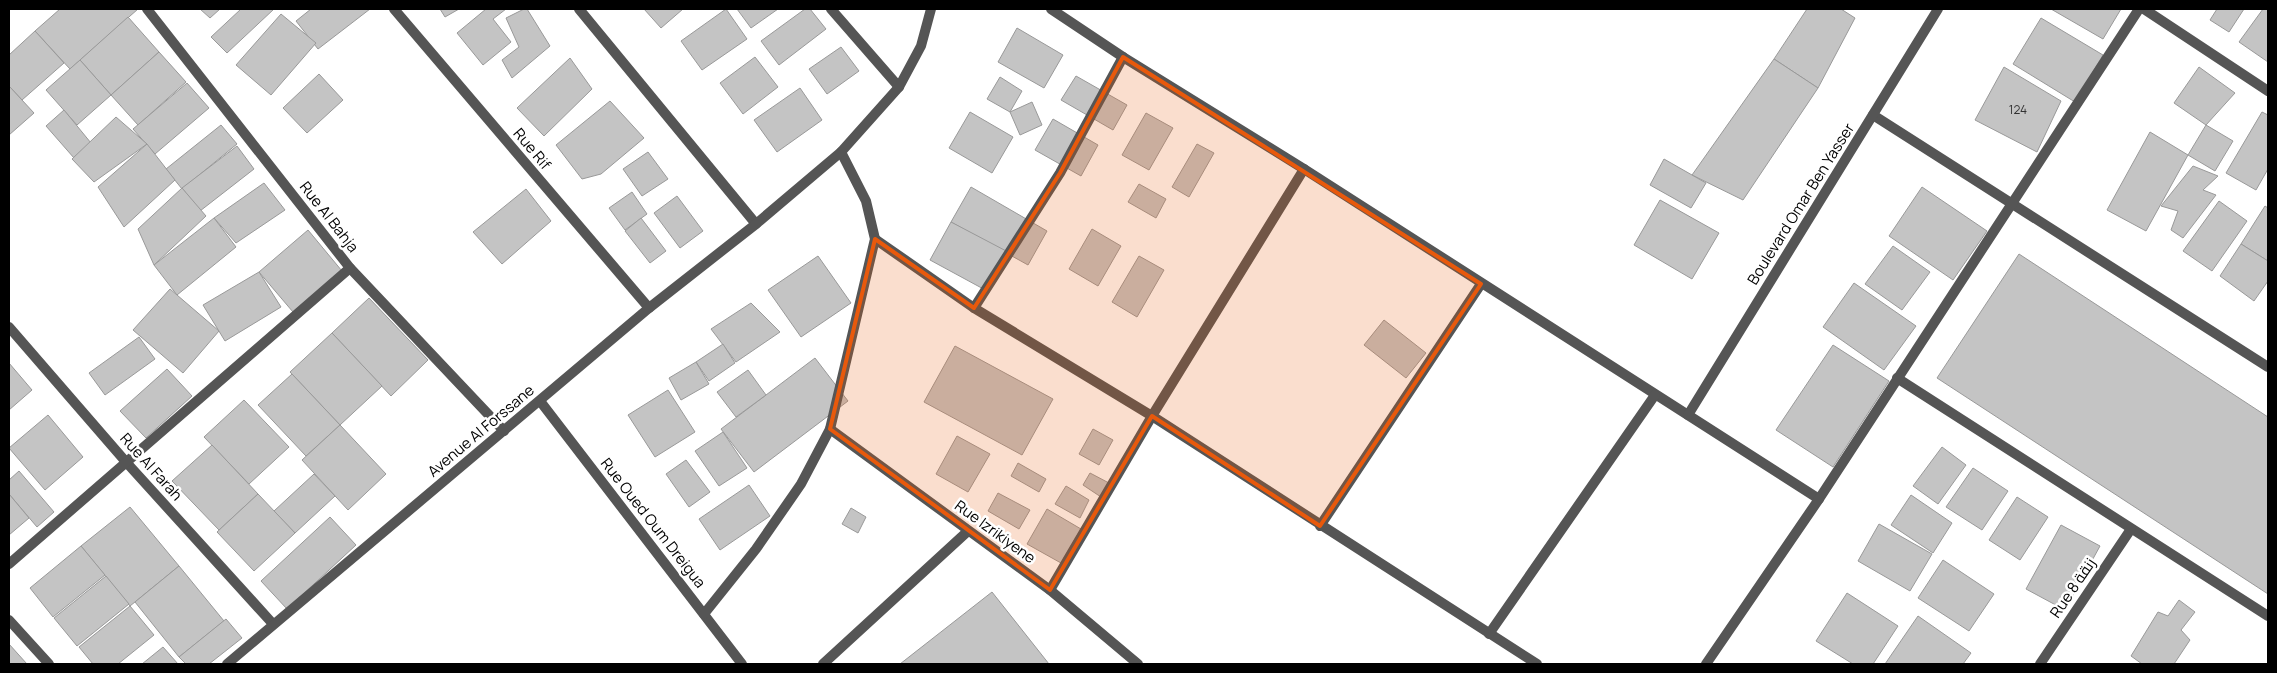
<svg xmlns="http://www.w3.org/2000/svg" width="2277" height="673" font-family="Manrope,Cairo,sans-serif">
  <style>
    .building { fill: #c4c4c4; stroke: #999 }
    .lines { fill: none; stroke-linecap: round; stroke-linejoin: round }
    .minor { stroke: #555; stroke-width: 10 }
    .marked { fill: #e8590c; fill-opacity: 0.2; stroke: #e8590c; stroke-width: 4; stroke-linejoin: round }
    .labels { text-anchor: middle; stroke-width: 5; stroke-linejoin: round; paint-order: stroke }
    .number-label { font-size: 12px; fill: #313131 }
    .street-label { font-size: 15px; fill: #000; stroke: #fff }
  </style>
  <rect width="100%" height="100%" fill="#fff"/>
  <g class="building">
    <path d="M 60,9 L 138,9 L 70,69 L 35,31 Z"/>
    <path d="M 200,9 L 220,9 L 210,18 Z"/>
    <path d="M 241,9 L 274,9 L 227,53 L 211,37 Z"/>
    <path d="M 311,9 L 370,9 L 318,49 L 296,21 Z"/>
    <path d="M 440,9 L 459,9 L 445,17 Z"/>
    <path d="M 486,9 L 506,9 L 493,19 L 511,42 L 483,65 L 457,33 Z"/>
    <path d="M 524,9 L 527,9 L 550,46 L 512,78 L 502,60 L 519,47 L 506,18 Z"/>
    <path d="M 644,9 L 683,9 L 661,28 Z"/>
    <path d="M 726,9 L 747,39 L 702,70 L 681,41 Z"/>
    <path d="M 737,9 L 778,9 L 751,28 Z"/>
    <path d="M 805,9 L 810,9 L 826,29 L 779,65 L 761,41 Z"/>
    <path d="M 1807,9 L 1841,9 L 1855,18 L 1818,88 L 1774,59 Z"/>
    <path d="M 2051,9 L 2121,9 L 2103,39 Z"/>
    <path d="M 2217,9 L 2244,9 L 2229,32 L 2210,20 Z"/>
    <path d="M 2263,9 L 2268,9 L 2268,62 L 2239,42 Z"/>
    <path d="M 281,14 L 316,43 L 271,95 L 236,65 Z"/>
    <path d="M 128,17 L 159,52 L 111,95 L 80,60 Z"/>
    <path d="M 2041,18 L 2103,55 L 2075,102 L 2013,64 Z"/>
    <path d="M 1017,28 L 1063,55 L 1044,88 L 998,62 Z"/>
    <path d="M 35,31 L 64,63 L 22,100 L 9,86 L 9,55 Z"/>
    <path d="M 841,47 L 859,71 L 827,94 L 809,69 Z"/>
    <path d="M 159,52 L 186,82 L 138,125 L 111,95 Z"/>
    <path d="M 755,57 L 778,87 L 743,114 L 720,83 Z"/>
    <path d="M 570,58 L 592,89 L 544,136 L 517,108 Z"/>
    <path d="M 1774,59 L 1818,88 L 1743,200 L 1692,175 Z"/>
    <path d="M 80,60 L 111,95 L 77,125 L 46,90 Z"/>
    <path d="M 2004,67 L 2061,101 L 2037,152 L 1975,120 Z"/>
    <path d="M 2199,67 L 2235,93 L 2206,125 L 2174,103 Z"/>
    <path d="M 319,74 L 343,100 L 307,133 L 283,108 Z"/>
    <path d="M 1076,76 L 1127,105 L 1113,130 L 1061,100 Z"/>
    <path d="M 1000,77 L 1022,91 L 1010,112 L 987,99 Z"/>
    <path d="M 187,83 L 209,108 L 155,154 L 133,129 Z"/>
    <path d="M 9,86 L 34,113 L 9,135 Z"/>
    <path d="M 800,88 L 822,120 L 777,152 L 754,120 Z"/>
    <path d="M 610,101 L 644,138 L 601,174 L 582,179 L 556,145 Z"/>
    <path d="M 1032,102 L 1042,125 L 1020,135 L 1010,112 Z"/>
    <path d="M 64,110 L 91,143 L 74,158 L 46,126 Z"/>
    <path d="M 970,112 L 1013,137 L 992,173 L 949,148 Z"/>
    <path d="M 2262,112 L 2268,115 L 2268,169 L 2256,190 L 2226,173 Z"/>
    <path d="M 1146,113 L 1173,128 L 1149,170 L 1122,155 Z"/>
    <path d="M 116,117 L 147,144 L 94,182 L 72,159 Z"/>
    <path d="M 1053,119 L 1098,145 L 1081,176 L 1035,150 Z"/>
    <path d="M 221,125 L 237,144 L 182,189 L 166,169 Z"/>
    <path d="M 2206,125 L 2233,141 L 2215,171 L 2188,155 Z"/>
    <path d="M 2150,132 L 2188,155 L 2146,231 L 2107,210 Z"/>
    <path d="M 147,144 L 175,180 L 124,227 L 98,187 Z"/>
    <path d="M 1197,144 L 1214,153 L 1189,197 L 1172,187 Z"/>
    <path d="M 237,146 L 254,169 L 200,211 L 182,188 Z"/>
    <path d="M 648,152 L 668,179 L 642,196 L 623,169 Z"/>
    <path d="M 1664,159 L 1706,183 L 1691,208 L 1650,185 Z"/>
    <path d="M 2193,166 L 2218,176 L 2203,190 L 2216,195 L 2183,238 L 2171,230 L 2178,211 L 2161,206 Z"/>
    <path d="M 264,183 L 285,210 L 236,243 L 214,218 Z"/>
    <path d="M 1139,184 L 1166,199 L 1156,218 L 1128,202 Z"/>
    <path d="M 971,187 L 1047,231 L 1028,265 L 951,222 Z"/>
    <path d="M 1922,187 L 1987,231 L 1953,280 L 1889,236 Z"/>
    <path d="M 182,188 L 206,216 L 154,265 L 138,229 Z"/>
    <path d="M 526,189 L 551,221 L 502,264 L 473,232 Z"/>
    <path d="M 632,192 L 647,214 L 625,230 L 609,208 Z"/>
    <path d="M 677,196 L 703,231 L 680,248 L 654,213 Z"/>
    <path d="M 1660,200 L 1719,233 L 1692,279 L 1634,245 Z"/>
    <path d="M 2219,201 L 2247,221 L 2212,271 L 2183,251 Z"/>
    <path d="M 2265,206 L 2268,208 L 2268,261 L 2241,244 Z"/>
    <path d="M 214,218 L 236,247 L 177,295 L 154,265 Z"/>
    <path d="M 641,218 L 666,251 L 650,263 L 625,231 Z"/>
    <path d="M 951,222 L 1010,253 L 989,292 L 930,260 Z"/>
    <path d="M 1092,229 L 1121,246 L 1098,286 L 1069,269 Z"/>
    <path d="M 308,230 L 342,271 L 293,312 L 259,272 Z"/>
    <path d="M 2241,244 L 2268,261 L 2268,281 L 2254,301 L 2220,276 Z"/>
    <path d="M 1893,246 L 1930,272 L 1902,310 L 1865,284 Z"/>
    <path d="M 2019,254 L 2268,417 L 2268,594 L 1937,378 Z"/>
    <path d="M 818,256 L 851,303 L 801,337 L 768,290 Z"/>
    <path d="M 1139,256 L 1164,270 L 1137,317 L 1112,302 Z"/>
    <path d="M 259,272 L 281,307 L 225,341 L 203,305 Z"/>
    <path d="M 1854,283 L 1916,326 L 1884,370 L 1823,327 Z"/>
    <path d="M 170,289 L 219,331 L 183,373 L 133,330 Z"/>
    <path d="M 369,298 L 428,360 L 391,396 L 332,333 Z"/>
    <path d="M 751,303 L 780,332 L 736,362 L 711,329 Z"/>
    <path d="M 1384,320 L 1426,353 L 1406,378 L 1364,345 Z"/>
    <path d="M 332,333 L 382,386 L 340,425 L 290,372 Z"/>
    <path d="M 139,337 L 155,359 L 105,395 L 89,373 Z"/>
    <path d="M 723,344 L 735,363 L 709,381 L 696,362 Z"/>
    <path d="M 1833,345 L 1889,381 L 1833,467 L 1776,430 Z"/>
    <path d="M 955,346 L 1053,399 L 1022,455 L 924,402 Z"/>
    <path d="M 815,358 L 848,401 L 754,472 L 721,429 Z"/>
    <path d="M 696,362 L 709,384 L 681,400 L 669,378 Z"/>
    <path d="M 9,363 L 32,390 L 9,410 Z"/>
    <path d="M 167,369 L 192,396 L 146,438 L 120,411 Z"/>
    <path d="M 748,370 L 766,395 L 736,417 L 717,392 Z"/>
    <path d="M 292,374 L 340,425 L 306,456 L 258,405 Z"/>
    <path d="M 668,390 L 695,432 L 655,457 L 628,415 Z"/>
    <path d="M 244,400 L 289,447 L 249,484 L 204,437 Z"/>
    <path d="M 48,415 L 83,457 L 45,490 L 9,448 Z"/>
    <path d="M 340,425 L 386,474 L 348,510 L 302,460 Z"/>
    <path d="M 1093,429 L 1113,440 L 1099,465 L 1079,454 Z"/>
    <path d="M 723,432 L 747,468 L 719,486 L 695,451 Z"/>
    <path d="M 957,436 L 990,454 L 968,492 L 936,474 Z"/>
    <path d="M 212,445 L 258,494 L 219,530 L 172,481 Z"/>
    <path d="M 1942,447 L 1966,465 L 1938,504 L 1913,486 Z"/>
    <path d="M 686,460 L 710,492 L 689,507 L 666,474 Z"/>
    <path d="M 1018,463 L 1046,479 L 1039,492 L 1011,476 Z"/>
    <path d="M 1973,468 L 2008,491 L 1982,530 L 1946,507 Z"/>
    <path d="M 19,471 L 54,512 L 37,527 L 9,494 L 9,480 Z"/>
    <path d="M 1090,473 L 1109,483 L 1101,497 L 1083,485 Z"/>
    <path d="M 314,474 L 335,496 L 295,533 L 274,511 Z"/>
    <path d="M 749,485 L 770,516 L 720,550 L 699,519 Z"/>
    <path d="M 1066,486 L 1089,500 L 1080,518 L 1055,504 Z"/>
    <path d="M 998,493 L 1030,510 L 1019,529 L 988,511 Z"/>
    <path d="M 9,494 L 29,518 L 9,535 Z"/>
    <path d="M 258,494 L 295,533 L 254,571 L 217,532 Z"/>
    <path d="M 1911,495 L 1952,523 L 1933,553 L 1891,525 Z"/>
    <path d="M 2017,497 L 2048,517 L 2020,560 L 1989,540 Z"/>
    <path d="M 130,507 L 179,566 L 130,606 L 81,546 Z"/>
    <path d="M 851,508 L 866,517 L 858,533 L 842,524 Z"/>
    <path d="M 1047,509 L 1081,529 L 1061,563 L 1027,544 Z"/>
    <path d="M 330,517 L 356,545 L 287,609 L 261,581 Z"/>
    <path d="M 1879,524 L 1932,554 L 1910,591 L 1858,561 Z"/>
    <path d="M 2061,525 L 2100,546 L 2065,610 L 2026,589 Z"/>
    <path d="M 81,546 L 105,575 L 53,617 L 30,588 Z"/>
    <path d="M 1943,560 L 1994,594 L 1969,631 L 1918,598 Z"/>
    <path d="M 179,566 L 224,621 L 179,657 L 135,602 Z"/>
    <path d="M 106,576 L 129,604 L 77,646 L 54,618 Z"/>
    <path d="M 992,592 L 1049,664 L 900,664 Z"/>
    <path d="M 1847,593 L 1898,626 L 1873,664 L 1853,664 L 1816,641 Z"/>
    <path d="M 2179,600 L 2195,612 L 2181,630 L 2190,640 L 2174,664 L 2142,664 L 2131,656 L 2158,612 L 2168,616 Z"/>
    <path d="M 130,606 L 154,635 L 118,664 L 93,664 L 79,647 Z"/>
    <path d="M 1918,616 L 1971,653 L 1963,664 L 1885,664 Z"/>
    <path d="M 226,619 L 242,638 L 209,664 L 186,664 L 179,657 Z"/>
    <path d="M 9,644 L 27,664 L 9,664 Z"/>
    <path d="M 163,647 L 178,664 L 142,664 Z"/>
  </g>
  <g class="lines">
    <g class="minor">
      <path d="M 147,9 L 350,268 L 504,431"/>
      <path d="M 394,9 L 649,308"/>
      <path d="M 579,9 L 756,224"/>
      <path d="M 831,9 L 899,87"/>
      <path d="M 1051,9 L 1123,57 L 1304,169 L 1819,499"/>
      <path d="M 2144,9 L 2268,91"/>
      <path d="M 1873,115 L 2268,367"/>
      <path d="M 875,239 L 974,308 L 1152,416 L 1537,664"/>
      <path d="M 974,308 L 1060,173 L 1123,57"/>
      <path d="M 9,327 L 126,462 L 273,624"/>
      <path d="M 1897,378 L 2268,616"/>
      <path d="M 540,401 L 742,664"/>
      <path d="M 1688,415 L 1938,9"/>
      <path d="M 830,429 L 1050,590 L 1138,664"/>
      <path d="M 1320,526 L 1481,284"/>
      <path d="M 9,564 L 350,268"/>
      <path d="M 1050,590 L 1152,416 L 1304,169"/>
      <path d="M 704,614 L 756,549 L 801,484 L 830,429 L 875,239 L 866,201 L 841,152 L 899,87 L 921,46 L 931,9"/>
      <path d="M 9,620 L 49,664"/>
      <path d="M 1489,634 L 1655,395"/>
      <path d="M 227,664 L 649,308 L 756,224 L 841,152"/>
      <path d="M 823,664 L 968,531"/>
      <path d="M 1706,664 L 1819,499 L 2139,9"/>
      <path d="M 2040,664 L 2131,529"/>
    </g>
  </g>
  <path class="marked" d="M 1123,57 L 1481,284 L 1320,526 L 1152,416 L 1050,590 L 830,429 L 875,239 L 974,308 L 1060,173 Z"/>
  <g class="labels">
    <g class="number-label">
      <text x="2018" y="114">124</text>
    </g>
    <g class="street-label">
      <text transform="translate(532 149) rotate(50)" y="5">Rue Rif</text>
      <text transform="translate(1801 204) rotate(-58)" y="5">Boulevard Omar Ben Yasser</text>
      <text transform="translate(329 217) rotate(52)" y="5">Rue Al Bahja</text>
      <text transform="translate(481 431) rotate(-40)" y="5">Avenue Al Forssane</text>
      <text transform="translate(151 467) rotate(48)" y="5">Rue Al Farah</text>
      <text transform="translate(653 523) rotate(52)" y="5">Rue Oued Oum Dreigua</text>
      <text transform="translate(995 532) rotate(36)" y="5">Rue Izrikiyene</text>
      <text transform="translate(2073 588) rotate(-56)" y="5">Rue 8 زنقة</text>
    </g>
  </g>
  <rect width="2277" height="673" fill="none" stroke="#000000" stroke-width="20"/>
</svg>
